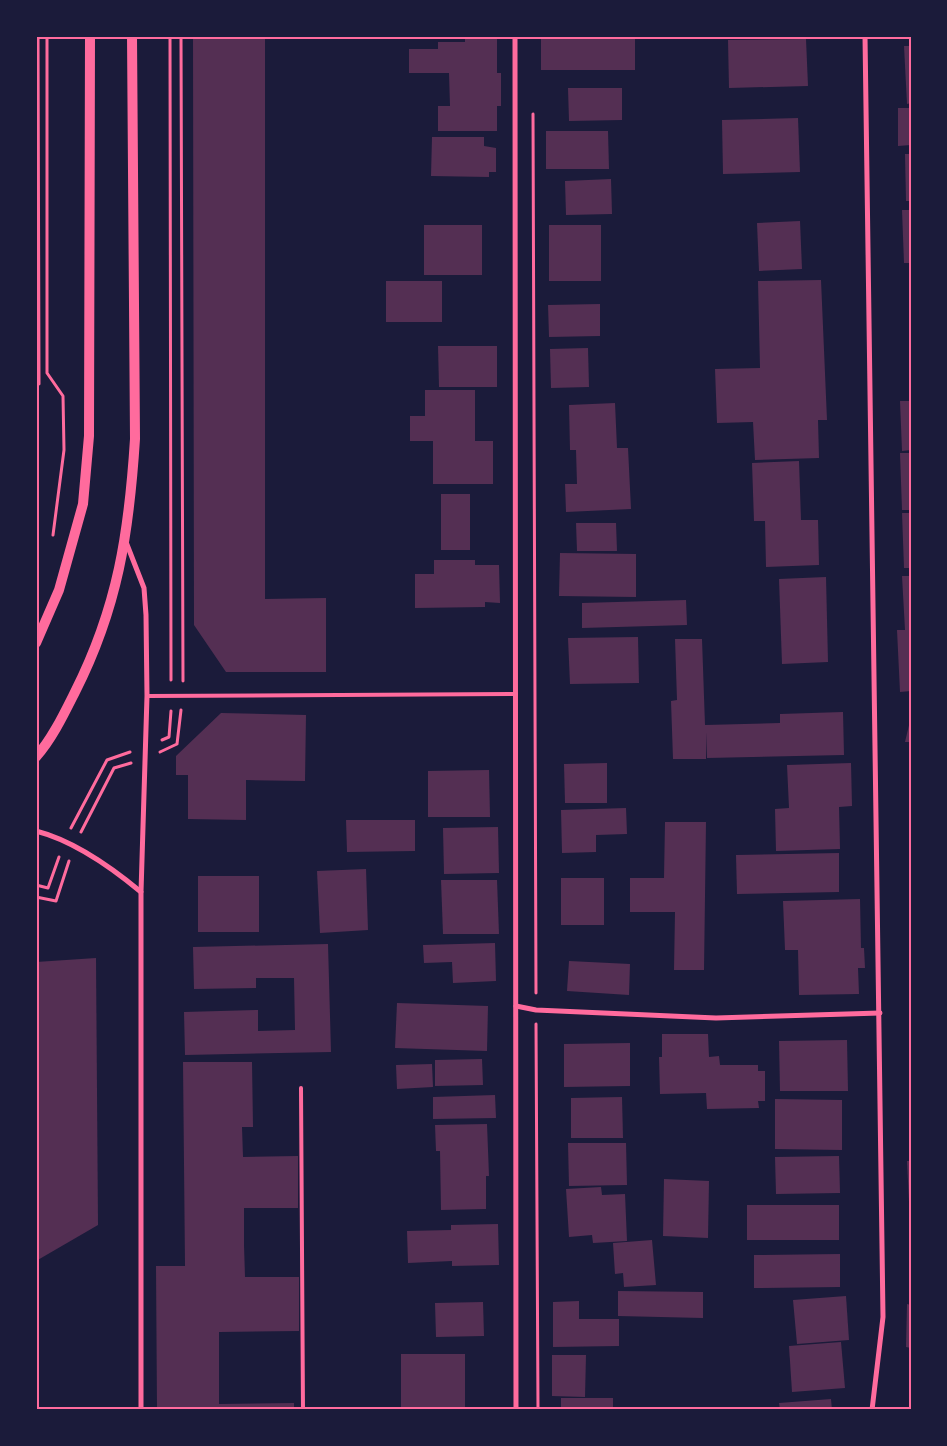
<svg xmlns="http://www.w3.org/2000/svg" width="947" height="1446" font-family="'Golos Text',sans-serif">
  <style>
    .building { fill: #542f53 }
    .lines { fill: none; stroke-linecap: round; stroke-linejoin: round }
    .path { stroke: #ff6b9d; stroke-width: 3 }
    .service { stroke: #ff6b9d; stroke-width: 4 }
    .minor { stroke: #ff6b9d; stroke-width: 5 }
    .secondary { stroke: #ff6b9d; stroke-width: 10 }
    .neatline { fill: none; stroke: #ff6b9d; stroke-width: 2 }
  </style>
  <rect width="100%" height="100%" fill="#1b1b3a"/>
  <g class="building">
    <path d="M 193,36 L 265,36 L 265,599 L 326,598 L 326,672 L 226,672 L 194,625 Z"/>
    <path d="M 465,36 L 497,36 L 497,73 L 501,73 L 501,106 L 497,106 L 497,131 L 438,131 L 438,106 L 450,106 L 449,73 L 409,73 L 409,49 L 438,49 L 438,42 L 465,42 Z"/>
    <rect x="541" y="36" width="94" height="34"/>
    <path d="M 806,39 L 808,86 L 729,88 L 728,40 Z"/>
    <path d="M 904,46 L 911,46 L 911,103 L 907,104 Z"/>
    <path d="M 568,88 L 622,88 L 622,120 L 569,121 Z"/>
    <path d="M 898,108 L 911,108 L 911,145 L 898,146 Z"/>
    <path d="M 798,118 L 800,172 L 723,174 L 722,120 Z"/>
    <path d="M 546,131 L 608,131 L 609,169 L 546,169 Z"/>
    <path d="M 432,137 L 484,137 L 484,146 L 496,148 L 496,172 L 489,172 L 489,177 L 431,176 Z"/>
    <path d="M 905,154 L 911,154 L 911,201 L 906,201 Z"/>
    <path d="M 611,179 L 612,214 L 566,215 L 565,181 Z"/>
    <path d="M 902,210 L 911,210 L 911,263 L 904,263 Z"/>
    <path d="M 800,221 L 802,269 L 759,271 L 757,223 Z"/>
    <rect x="424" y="225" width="58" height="50"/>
    <rect x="549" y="225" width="52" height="56"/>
    <path d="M 821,280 L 827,420 L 818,420 L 819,458 L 755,460 L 753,422 L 717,423 L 715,369 L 760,368 L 758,281 Z"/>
    <rect x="386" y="281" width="56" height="41"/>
    <path d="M 600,304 L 600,336 L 549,337 L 548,305 Z"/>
    <path d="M 438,346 L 497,346 L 497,387 L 439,387 Z"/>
    <path d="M 588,348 L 589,387 L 551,388 L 550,349 Z"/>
    <path d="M 425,390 L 475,390 L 475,441 L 493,441 L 493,484 L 433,484 L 433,441 L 410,441 L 410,416 L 425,416 Z"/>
    <path d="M 900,401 L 911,401 L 911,450 L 902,451 Z"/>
    <path d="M 615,403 L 617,448 L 628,448 L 631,509 L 566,512 L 565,484 L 577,484 L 576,450 L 570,450 L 569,405 Z"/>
    <path d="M 900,453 L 911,453 L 911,510 L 902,510 Z"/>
    <path d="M 799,461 L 801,520 L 818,520 L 819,565 L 766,567 L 765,521 L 754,521 L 752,463 Z"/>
    <rect x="441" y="494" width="29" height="56"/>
    <path d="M 902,513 L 911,513 L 911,568 L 904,568 Z"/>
    <path d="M 576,523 L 616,523 L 617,551 L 577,551 Z"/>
    <path d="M 560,553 L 636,554 L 636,597 L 559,596 Z"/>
    <path d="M 434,560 L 475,560 L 475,565 L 499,565 L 500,603 L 485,602 L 485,607 L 415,608 L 415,574 L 434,574 Z"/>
    <path d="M 902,576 L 911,576 L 911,691 L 900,692 L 897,630 L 905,630 Z"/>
    <path d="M 826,577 L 828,662 L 782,664 L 779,579 Z"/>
    <path d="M 686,600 L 687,625 L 582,628 L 582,603 Z"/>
    <path d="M 638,637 L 639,683 L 570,684 L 568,638 Z"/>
    <path d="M 675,639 L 702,639 L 705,725 L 780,723 L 780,714 L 843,712 L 844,755 L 707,758 L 706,732 L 706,759 L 673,759 L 671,701 L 677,700 Z"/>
    <path d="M 221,713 L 306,715 L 305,781 L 246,780 L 246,820 L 188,819 L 188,775 L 176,775 L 176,756 Z"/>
    <path d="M 910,721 L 911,742 L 905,742 Z"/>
    <path d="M 607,763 L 607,803 L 565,803 L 564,764 Z"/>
    <path d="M 851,763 L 852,806 L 839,807 L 840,849 L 776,851 L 775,809 L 789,808 L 787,765 Z"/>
    <path d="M 489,770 L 490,817 L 428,817 L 428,771 Z"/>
    <path d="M 626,808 L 627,834 L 596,835 L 596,852 L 562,853 L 561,810 Z"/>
    <path d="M 346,820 L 415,820 L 415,851 L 347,852 Z"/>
    <path d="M 665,822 L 706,822 L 704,970 L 674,970 L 675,912 L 630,912 L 630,878 L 664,878 Z"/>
    <path d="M 498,827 L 499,873 L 444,874 L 443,828 Z"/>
    <path d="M 839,853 L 839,892 L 737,894 L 736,855 Z"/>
    <path d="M 366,869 L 368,930 L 320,933 L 317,871 Z"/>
    <rect x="198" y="876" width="61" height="56"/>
    <rect x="561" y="878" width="43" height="47"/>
    <path d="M 441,880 L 497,880 L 499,934 L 443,934 Z"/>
    <path d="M 860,899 L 861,948 L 864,948 L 865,968 L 858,968 L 859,994 L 799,995 L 798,950 L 785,950 L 783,901 Z"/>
    <path d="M 495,943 L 496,981 L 453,983 L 452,962 L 424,963 L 423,945 Z"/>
    <path d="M 328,944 L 331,1052 L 185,1055 L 184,1012 L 258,1010 L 258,1031 L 295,1030 L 294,978 L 256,978 L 256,988 L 194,989 L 193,947 Z"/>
    <path d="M 96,958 L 98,1225 L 36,1261 L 36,962 Z"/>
    <path d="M 569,961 L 630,964 L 629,995 L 567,991 Z"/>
    <path d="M 397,1003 L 488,1006 L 487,1051 L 395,1048 Z"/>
    <path d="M 662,1034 L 708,1034 L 709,1057 L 719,1056 L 720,1065 L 758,1065 L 758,1071 L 765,1071 L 765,1101 L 758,1101 L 759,1108 L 707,1109 L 706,1093 L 660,1094 L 659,1057 L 662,1057 Z"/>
    <path d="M 847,1040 L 848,1091 L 780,1091 L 779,1041 Z"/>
    <path d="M 630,1043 L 630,1086 L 564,1087 L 564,1044 Z"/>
    <path d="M 482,1059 L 483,1085 L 435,1086 L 435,1060 Z"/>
    <path d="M 183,1062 L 252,1062 L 253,1127 L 242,1127 L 243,1157 L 298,1156 L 298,1208 L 244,1208 L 244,1245 L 245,1277 L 299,1277 L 299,1331 L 219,1332 L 219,1404 L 294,1403 L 294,1410 L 157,1410 L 156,1266 L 185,1266 Z"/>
    <path d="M 432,1064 L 433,1087 L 397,1089 L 396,1065 Z"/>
    <path d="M 495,1095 L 496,1118 L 433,1119 L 433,1097 Z"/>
    <path d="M 622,1097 L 623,1138 L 571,1138 L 571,1098 Z"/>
    <path d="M 775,1099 L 842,1100 L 842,1150 L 775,1149 Z"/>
    <path d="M 487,1124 L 489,1176 L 486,1176 L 486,1209 L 441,1210 L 440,1151 L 436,1151 L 435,1125 Z"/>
    <path d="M 568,1143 L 626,1143 L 627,1185 L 569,1186 Z"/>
    <path d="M 839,1156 L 840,1193 L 776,1194 L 775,1157 Z"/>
    <path d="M 907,1161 L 911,1161 L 911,1202 L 909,1202 Z"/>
    <path d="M 664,1179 L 709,1181 L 708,1238 L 663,1236 Z"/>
    <path d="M 601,1187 L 602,1195 L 625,1194 L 627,1241 L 593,1243 L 592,1235 L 569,1237 L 566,1189 Z"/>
    <rect x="747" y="1205" width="92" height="35"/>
    <path d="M 498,1224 L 499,1265 L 452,1266 L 452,1261 L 408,1263 L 407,1231 L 451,1230 L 451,1225 Z"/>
    <path d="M 652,1240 L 656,1285 L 624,1287 L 623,1273 L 615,1274 L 613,1243 Z"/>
    <path d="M 840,1254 L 840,1287 L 754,1288 L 754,1255 Z"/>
    <path d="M 618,1291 L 703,1292 L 703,1318 L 618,1316 Z"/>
    <path d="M 846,1296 L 849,1340 L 797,1344 L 793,1300 Z"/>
    <path d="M 579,1301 L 579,1319 L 619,1319 L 619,1346 L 553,1347 L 553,1302 Z"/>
    <path d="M 483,1302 L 484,1336 L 436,1337 L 435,1303 Z"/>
    <path d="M 907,1304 L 911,1305 L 911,1348 L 906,1347 Z"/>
    <path d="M 841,1342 L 845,1388 L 792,1392 L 789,1346 Z"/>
    <rect x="401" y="1354" width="64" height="56"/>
    <path d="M 552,1355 L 586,1355 L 585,1397 L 552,1396 Z"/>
    <rect x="561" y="1398" width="52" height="12"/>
    <path d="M 831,1399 L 832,1410 L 780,1410 L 779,1403 Z"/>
  </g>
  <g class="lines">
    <g class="path">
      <path d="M 38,36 L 39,384"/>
      <path d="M 47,36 L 47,373 L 63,396 L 64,450 L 53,535"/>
      <path d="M 170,36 L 171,680"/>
      <path d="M 181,36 L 183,681"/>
      <path d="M 533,114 L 536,993"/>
      <path d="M 162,740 L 169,737 L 171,711"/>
      <path d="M 160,752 L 177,744 L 181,710"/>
      <path d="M 71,828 L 107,760 L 130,752"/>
      <path d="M 81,832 L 114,768 L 131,763"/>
      <path d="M 36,885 L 48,888 L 59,857"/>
      <path d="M 36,897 L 56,901 L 69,861"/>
      <path d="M 536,1024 L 538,1410"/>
    </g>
    <g class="service">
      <path d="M 147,696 L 516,694"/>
      <path d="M 301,1088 L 303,1410"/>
    </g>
    <g class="minor">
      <path d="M 515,36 L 516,1410"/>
      <path d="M 865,36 L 883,1317 L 872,1410"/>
      <path d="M 126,542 L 144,588 L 146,615 L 147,696 L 141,892 L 141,1410"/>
      <path d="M 36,831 C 75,841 111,867 141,892"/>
      <path d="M 516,1006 L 536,1010 L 716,1018 L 880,1013"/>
    </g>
    <g class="secondary">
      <path d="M 36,643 L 59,590 L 83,504 L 89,436 L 90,36"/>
      <path d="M 36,757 C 52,739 64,714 75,692 C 118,607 129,533 135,439 L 132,36"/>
    </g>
  </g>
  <rect width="947" height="1446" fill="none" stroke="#1b1b3a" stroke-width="75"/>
  <rect x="38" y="38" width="872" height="1370" class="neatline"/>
</svg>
